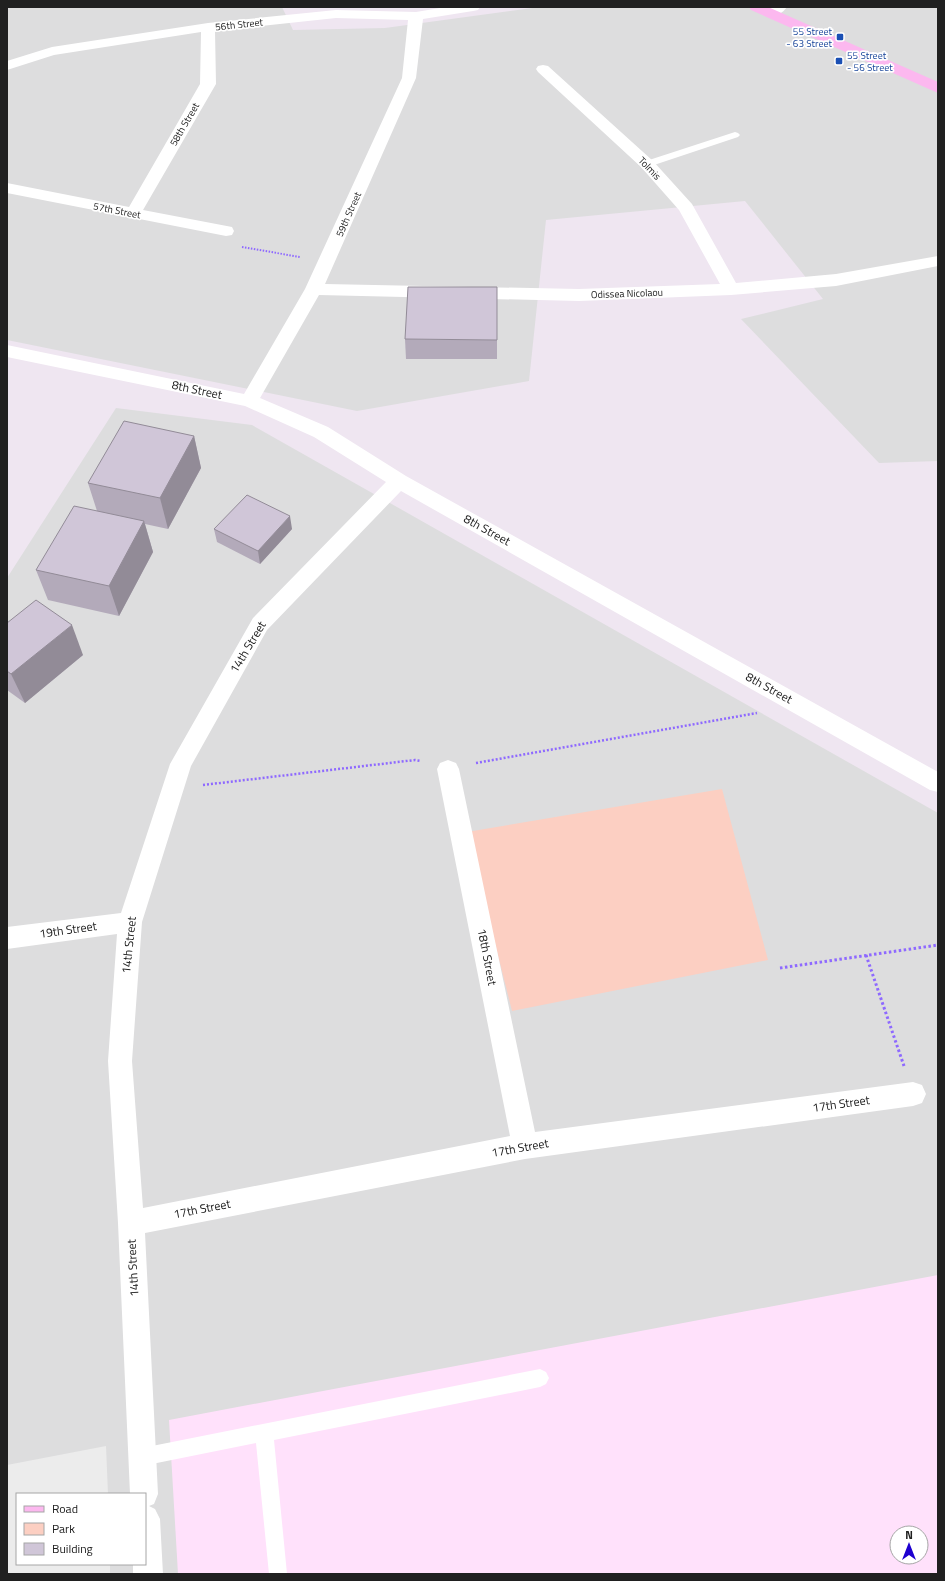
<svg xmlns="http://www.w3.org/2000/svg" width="945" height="1581" font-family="'Titillium Web',sans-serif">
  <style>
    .residential { fill: #ddddde; fill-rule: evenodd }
    .education { fill: #ffe1fb; fill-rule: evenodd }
    .park { fill: #fccfc2 }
    .parking { fill: #ececec }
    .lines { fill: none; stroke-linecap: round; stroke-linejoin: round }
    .path-far2 { stroke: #8e69ff; stroke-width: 2; stroke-dasharray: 1.5 1.5; stroke-linecap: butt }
    .path-far1 { stroke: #8e69ff; stroke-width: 2.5; stroke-dasharray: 2 2; stroke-linecap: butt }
    .path { stroke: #8e69ff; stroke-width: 3; stroke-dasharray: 2.5 2.5; stroke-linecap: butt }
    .lane { fill: #fff; fill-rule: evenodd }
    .street { fill: #fff; fill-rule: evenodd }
    .secondary { fill: #fcb8ef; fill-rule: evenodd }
    .wall { fill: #b3aaba }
    .shaded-wall { fill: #928b97 }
    .building { fill: #d0c6d8; stroke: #928b97 }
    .transit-dot { fill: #1a4fb4; stroke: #fff; stroke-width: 1.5 }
    .labels { text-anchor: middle; stroke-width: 3.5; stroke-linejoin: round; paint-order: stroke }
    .far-street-label { font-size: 10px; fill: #202020; stroke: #fff }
    .far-transit-label { font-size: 10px; fill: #164399; stroke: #fff; text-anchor: end }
    .street-label { font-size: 12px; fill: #202020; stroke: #fff }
  </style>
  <rect width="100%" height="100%" fill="#efe6f1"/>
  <g class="residential">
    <path d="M 7,7 L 282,7 L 293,30 L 385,28 L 540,7 L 938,7 L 938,461 L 879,463 L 741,319 L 823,299 L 745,201 L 546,220 L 529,381 L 357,411 L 7,340 Z"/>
    <path d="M 116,408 L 252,425 L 938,813 L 938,1574 L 7,1574 L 7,578 ZM 17,1494 L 145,1494 L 145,1564 L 17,1564 ZM 897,1533 L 921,1533 L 921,1557 L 897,1557 Z"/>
  </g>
  <path class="education" d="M 938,1275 L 938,1574 L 178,1574 L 169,1420 ZM 897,1533 L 921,1533 L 921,1557 L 897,1557 Z"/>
  <path class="park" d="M 722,789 L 768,960 L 512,1011 L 467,832 Z"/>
  <path class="parking" d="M 106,1446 L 108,1494 L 17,1494 L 17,1564 L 110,1564 L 110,1574 L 7,1574 L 7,1465 Z"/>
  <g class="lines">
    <path class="path-far2" d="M 242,247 L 300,257"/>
    <g class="path-far1">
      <path d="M 476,763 L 757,713"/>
      <path d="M 203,785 L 415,760 L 421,761"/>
    </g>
    <g class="path">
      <path d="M 866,955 L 904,1066"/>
      <path d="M 780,968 L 938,945"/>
    </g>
    <g class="lane">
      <path d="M 735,132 L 738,133 L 740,135 L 738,137 L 651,166 L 647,167 L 642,164 L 643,162 Z"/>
      <path d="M 540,1369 L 546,1372 L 549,1378 L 546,1384 L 540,1387 L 274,1440 L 287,1574 L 269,1574 L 256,1443 L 142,1466 L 136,1463 L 133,1457 L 136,1451 L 142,1448 Z"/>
    </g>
    <g class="street">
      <path d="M 446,7 L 480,7 L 478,10 L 473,11 L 423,19 L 416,78 L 325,284 L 579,289 L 720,284 L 679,210 L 641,167 L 538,72 L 536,69 L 538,66 L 543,65 L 548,66 L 653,161 L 692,204 L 736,283 L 836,274 L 938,256 L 938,266 L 836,286 L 731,295 L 579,301 L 319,295 L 260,398 L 328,427 L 406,476 L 938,772 L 938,792 L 930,790 L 401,491 L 267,630 L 191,766 L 142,922 L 132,1061 L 143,1208 L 510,1136 L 437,769 L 440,763 L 448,760 L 456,763 L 459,769 L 535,1132 L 913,1082 L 922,1085 L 926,1094 L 922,1103 L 913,1106 L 525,1159 L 145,1233 L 158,1494 L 154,1504 L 149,1506 L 155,1509 L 160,1519 L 163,1574 L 133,1574 L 133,1564 L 145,1564 L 145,1494 L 130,1494 L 118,1223 L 108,1061 L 117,934 L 7,949 L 7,927 L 121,913 L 170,764 L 253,618 L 386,482 L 314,437 L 245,406 L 7,357 L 7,345 L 244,394 L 305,289 L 402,78 L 408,20 L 336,18 L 215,31 L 216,84 L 143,210 L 232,227 L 234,231 L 232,235 L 226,236 L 7,193 L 7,183 L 129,207 L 200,84 L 201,32 L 54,55 L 7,70 L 7,61 L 52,47 L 208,23 L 336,10 L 416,12 Z"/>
      <path d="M 770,7 L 787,7 C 782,14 774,18 766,16 L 764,13 Z"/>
    </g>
    <path class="secondary" d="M 749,7 L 768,7 L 938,82 L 938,93 L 751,10 Z"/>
  </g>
  <g class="wall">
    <path d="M 405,339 L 497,340 L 497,359 L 406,359 Z"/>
    <path d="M 194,436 L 201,468 L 168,529 L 145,524 L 153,552 L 119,616 L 48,600 L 36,570 L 97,511 L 88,483 Z"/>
    <path d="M 214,529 L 292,529 L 260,564 L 217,542 Z"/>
    <path d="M 7,623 L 83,655 L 25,703 L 7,690 Z"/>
  </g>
  <g class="shaded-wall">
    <path d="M 194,436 L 201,468 L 168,529 L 160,498 Z"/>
    <path d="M 290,516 L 292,529 L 260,564 L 258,551 Z"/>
    <path d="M 144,521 L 153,552 L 119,616 L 109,586 Z"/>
    <path d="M 72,625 L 83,655 L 25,703 L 11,674 Z"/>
  </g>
  <g class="building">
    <path d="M 408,287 L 497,287 L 497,340 L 405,339 Z"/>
    <path d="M 124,421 L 194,436 L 160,498 L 88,483 Z"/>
    <path d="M 247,495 L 290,516 L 258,551 L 214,529 Z"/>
    <path d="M 74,506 L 144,521 L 109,586 L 36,570 Z"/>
    <path d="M 36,600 L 72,625 L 11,674 L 7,671 L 7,623 Z"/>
  </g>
  <g class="transit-dot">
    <rect x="836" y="33" width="8" height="8" rx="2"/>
    <rect x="835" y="57" width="8" height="8" rx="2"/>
  </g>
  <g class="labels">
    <g class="far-street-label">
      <text transform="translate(239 24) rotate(-6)" y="4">56th Street</text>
      <text transform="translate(184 124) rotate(-60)" y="4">58th Street</text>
      <text transform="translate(650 168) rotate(46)" y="4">Tolmis</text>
      <text transform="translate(117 210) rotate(11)" y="4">57th Street</text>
      <text transform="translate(348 214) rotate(-66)" y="4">59th Street</text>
      <text transform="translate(627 293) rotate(-2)" y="4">Odissea Nicolaou</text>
    </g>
    <g class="far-transit-label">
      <text x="832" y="35">55 Street<tspan x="832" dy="12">- 63 Street</tspan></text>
      <text x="847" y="59" text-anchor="start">55 Street<tspan x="847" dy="12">- 56 Street</tspan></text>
    </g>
    <g class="street-label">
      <text transform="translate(197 390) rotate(12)" y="4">8th Street</text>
      <text transform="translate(487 530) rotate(29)" y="4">8th Street</text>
      <text transform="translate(248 647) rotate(-59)" y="4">14th Street</text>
      <text transform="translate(769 688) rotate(29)" y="4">8th Street</text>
      <text transform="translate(68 930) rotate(-8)" y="4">19th Street</text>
      <text transform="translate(129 945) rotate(-84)" y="4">14th Street</text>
      <text transform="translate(487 957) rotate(79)" y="4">18th Street</text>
      <text transform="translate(841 1104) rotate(-8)" y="4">17th Street</text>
      <text transform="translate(520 1148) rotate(-10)" y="4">17th Street</text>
      <text transform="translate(202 1209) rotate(-11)" y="4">17th Street</text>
      <text transform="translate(133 1268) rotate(-93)" y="4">14th Street</text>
    </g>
  </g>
  <rect width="945" height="1581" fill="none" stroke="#202020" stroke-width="16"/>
  <rect x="16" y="1493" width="130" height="72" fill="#ffffff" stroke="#a6a6a6"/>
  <rect x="24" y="1506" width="20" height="6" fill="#fcb8ef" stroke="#a6a6a6"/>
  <text x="52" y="1513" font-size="12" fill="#202020">Road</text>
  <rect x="24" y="1523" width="20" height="12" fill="#fccfc2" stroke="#a6a6a6"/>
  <text x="52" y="1533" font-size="12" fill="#202020">Park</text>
  <rect x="24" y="1543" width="20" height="12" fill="#d0c6d8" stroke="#a6a6a6"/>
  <text x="52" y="1553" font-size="12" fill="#202020">Building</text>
  <g transform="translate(909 1545)"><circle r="19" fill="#ffffff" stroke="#a6a6a6"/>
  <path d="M0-3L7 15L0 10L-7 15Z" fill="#1e00d0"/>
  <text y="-6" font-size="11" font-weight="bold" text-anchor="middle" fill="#202020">N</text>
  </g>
</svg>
